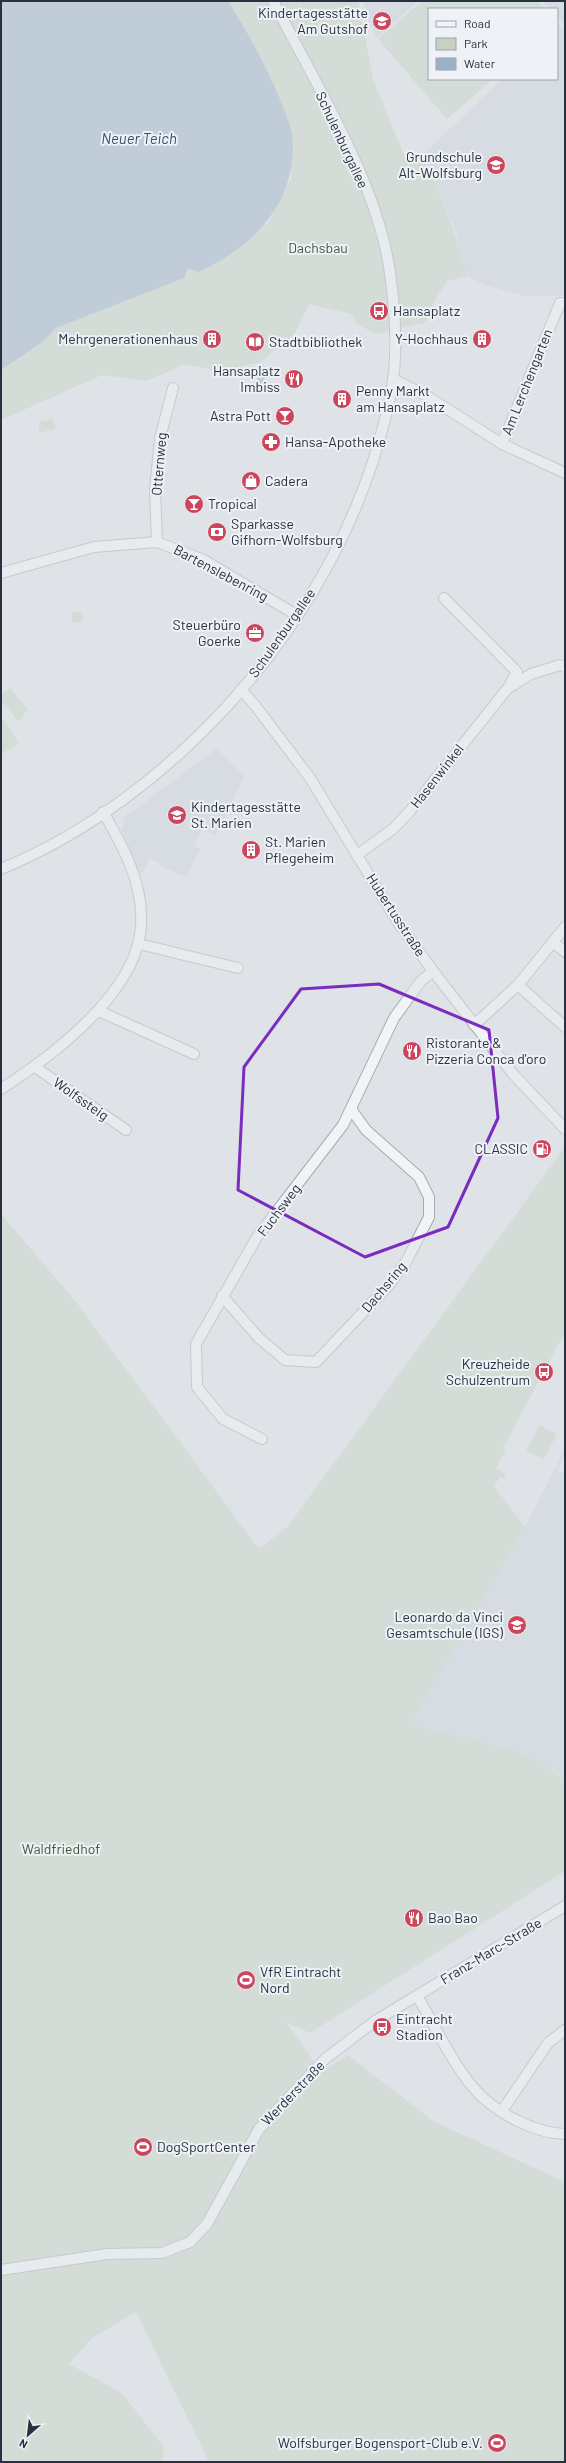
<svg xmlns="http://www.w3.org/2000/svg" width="566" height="2463" font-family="Barlow,sans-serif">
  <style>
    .built { fill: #cdd2da }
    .green { fill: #c5d2c0 }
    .water { fill: #9bb1c7 }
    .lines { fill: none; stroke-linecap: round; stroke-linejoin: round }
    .minor-casing { stroke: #a4aab2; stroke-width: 12 }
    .minor { stroke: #f2f3f6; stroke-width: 10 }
    .marked { fill: none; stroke: #7b2cbf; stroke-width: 3; stroke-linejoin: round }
    .labels { text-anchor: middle; stroke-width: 4; stroke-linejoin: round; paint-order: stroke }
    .poi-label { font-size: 14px; fill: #28313f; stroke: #eef1f6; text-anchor: start }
    .street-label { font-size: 14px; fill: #28313f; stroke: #eef1f6 }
    .park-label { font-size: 14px; fill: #3d5a36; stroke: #eef1f6 }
    .water-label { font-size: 15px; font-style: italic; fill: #335071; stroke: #eef1f6 }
  </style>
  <rect width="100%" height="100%" fill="#dfe3e8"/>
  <g class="built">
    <path d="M 363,1 L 418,1 L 376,38 Z"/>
    <path d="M 542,1 L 565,1 L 565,26 L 557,17 L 557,9 L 549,9 Z"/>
    <path d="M 560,25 L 565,30 L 565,296 L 525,296 L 485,285 L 467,276 L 455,230 L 433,175 L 422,155 L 503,79 L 557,79 L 557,27 Z"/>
    <path d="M 217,748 L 244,776 L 216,836 L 202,829 L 194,846 L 200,849 L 186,877 L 160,866 L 161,864 L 149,858 L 143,873 L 140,874 L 122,831 L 124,818 Z"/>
    <path d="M 565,1449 L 565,1454 L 557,1470 L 565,1474 L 565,1782 L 554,1770 L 411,1723 L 525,1527 Z"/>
  </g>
  <g class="green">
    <path d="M 228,1 L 358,1 L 373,79 L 408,165 L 422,155 C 442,194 456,234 467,276 L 447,281 L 433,303 L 426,322 L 376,334 L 357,324 L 351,314 L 309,304 L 294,334 L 259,363 L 216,371 L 185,364 L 147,381 L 102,375 L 1,420 L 1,370 L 44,341 L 56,328 L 183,278 L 188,268 L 268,223 L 291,178 L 290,127 L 268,75 L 241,21 Z"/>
    <path d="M 422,1 L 538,1 L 545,9 L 429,9 L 429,79 L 493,79 L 447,119 L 378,39 Z"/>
    <path d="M 52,419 L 56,428 L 39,433 L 39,422 Z"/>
    <circle cx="77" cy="617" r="6"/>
    <path d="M 10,688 L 27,709 L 19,722 L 1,700 L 1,695 Z"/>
    <path d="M 4,720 L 19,743 L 1,754 L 1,722 Z"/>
    <path d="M 565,1147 L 565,1332 L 503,1448 L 506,1450 L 496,1468 L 506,1474 L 504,1479 L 500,1477 L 494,1486 L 525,1527 L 411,1723 C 458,1740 532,1744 565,1782 L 565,1871 L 310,2033 L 286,2022 L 321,2072 L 348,2055 L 433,2121 L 565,2182 L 565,2462 L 209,2462 L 136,2312 L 92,2338 L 69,2364 L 122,2393 L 163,2446 L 163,2462 L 1,2462 L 1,1214 L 77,1303 L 259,1549 L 288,1526 Z"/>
    <path d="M 539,1425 L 557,1434 L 544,1459 L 526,1451 Z"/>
  </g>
  <g class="water">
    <path d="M 1,1 L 228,1 C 250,35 278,88 290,126 C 294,137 293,148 292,159 C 288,213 245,251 198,272 L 188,268 L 184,278 L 56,328 L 44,341 L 1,370 Z"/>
    <path d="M 258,375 L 265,377 L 261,392 L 255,390 Z"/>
  </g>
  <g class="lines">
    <g class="minor-casing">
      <g id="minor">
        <path d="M 393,379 L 427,396 L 502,444 L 565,473"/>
        <path d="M 502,444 L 560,303 L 565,303"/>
        <path d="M 157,542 L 155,490 L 160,438 L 173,388"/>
        <path d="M 1,573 L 94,547 L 157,542 L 204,560 L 298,616"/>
        <path d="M 444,598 L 517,672 L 508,688"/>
        <path d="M 241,690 L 254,704 L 310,778 L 397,921 L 433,971 L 513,1074 L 565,1129"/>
        <path d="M 357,855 L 393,829 L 410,811 L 507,689 L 531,674 L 560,665 L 565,667"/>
        <path d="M 1,869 C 170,799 317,634 373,461 C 383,428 394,392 395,357 C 396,329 394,300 390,273 C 378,183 314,81 273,1"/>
        <path d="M 554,943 L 565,952"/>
        <path d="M 139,944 L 238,968"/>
        <path d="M 518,985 L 565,1027"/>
        <path d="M 99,1011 L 194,1054"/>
        <path d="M 474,1025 L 518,985 L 565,927"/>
        <path d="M 35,1067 L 126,1130"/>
        <path d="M 1,1089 C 52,1056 137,993 141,926 C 144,885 123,846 103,812"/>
        <path d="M 222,1296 L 259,1338 L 285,1360 L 316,1362 L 389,1285 L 406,1262 L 429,1217 L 429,1197 L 419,1177 L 366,1130 L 351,1109"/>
        <path d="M 262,1439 L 223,1419 L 197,1387 L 196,1344 L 257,1237 L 343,1125 L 394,1018 L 421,981 L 433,971"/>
        <path d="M 417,1996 C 437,2028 453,2067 480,2095 C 501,2115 535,2133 565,2134"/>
        <path d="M 502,2111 L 548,2043 L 565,2030"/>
        <path d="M 1,2270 L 107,2254 L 162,2253 L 190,2242 L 207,2224 L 259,2129 L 325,2059 L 375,2021 L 565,1906"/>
      </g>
    </g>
    <use href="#minor" class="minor"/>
  </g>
  <path d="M0 0H566V2463H0ZM 379,984 L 489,1030 L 498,1118 L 448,1227 L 365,1257 L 238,1190 L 244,1067 L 301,989 Z" fill="#dfe3e8" fill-opacity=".55" fill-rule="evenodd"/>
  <path class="marked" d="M 379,984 L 489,1030 L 498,1118 L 448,1227 L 365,1257 L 238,1190 L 244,1067 L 301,989 Z"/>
  <defs>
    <g id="school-disc" transform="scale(1)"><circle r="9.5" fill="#cb465d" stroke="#eef1f6"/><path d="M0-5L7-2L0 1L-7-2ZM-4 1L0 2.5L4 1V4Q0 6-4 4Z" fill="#fff"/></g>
    <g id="bus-disc" transform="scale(1)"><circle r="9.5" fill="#cb465d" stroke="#eef1f6"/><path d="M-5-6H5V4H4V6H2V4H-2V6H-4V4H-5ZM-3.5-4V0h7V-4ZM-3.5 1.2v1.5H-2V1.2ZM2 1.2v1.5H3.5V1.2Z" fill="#fff"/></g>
    <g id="building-disc" transform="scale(1)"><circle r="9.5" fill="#cb465d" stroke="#eef1f6"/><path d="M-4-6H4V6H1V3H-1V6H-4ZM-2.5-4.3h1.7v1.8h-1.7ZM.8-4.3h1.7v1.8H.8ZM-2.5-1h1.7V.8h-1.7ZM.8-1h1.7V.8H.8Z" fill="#fff"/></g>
    <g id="library-disc" transform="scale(1)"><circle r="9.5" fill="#cb465d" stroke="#eef1f6"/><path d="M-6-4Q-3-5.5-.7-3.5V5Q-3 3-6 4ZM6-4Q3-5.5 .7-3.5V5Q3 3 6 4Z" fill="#fff"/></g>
    <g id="restaurant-disc" transform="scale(1)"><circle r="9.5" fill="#cb465d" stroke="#eef1f6"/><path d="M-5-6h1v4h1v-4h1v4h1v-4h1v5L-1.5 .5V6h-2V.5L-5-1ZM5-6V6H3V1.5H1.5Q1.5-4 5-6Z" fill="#fff"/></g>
    <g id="bar-disc" transform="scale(1)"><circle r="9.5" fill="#cb465d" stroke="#eef1f6"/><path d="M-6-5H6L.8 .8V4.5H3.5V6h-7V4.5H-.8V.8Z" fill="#fff"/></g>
    <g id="pharmacy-disc" transform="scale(1)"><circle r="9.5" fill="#cb465d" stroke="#eef1f6"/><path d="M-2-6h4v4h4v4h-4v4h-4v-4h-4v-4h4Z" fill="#fff"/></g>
    <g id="shop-disc" transform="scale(1)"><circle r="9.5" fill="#cb465d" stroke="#eef1f6"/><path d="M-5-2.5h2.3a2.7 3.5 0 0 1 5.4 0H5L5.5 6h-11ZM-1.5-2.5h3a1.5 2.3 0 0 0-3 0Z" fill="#fff"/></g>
    <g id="bank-disc" transform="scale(1)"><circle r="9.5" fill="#cb465d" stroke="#eef1f6"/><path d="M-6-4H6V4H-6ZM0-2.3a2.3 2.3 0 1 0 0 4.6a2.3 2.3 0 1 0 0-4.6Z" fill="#fff"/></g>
    <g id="office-disc" transform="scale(1)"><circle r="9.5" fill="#cb465d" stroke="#eef1f6"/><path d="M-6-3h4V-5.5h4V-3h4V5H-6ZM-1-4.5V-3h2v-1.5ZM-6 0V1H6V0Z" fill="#fff"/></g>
    <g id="fuel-disc" transform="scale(1)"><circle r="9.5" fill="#cb465d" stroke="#eef1f6"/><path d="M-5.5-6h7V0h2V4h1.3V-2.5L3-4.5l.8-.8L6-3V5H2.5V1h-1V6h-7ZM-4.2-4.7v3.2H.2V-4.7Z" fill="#fff"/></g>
    <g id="stadium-disc" transform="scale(1)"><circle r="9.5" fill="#cb465d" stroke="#eef1f6"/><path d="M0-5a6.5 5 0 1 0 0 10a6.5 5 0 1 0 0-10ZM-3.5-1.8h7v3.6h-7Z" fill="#fff"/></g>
  </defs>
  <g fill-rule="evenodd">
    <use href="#school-disc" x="382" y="21"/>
    <use href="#school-disc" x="496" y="165"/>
    <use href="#bus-disc" x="379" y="311"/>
    <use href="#building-disc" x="212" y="339"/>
    <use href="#building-disc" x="482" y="339"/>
    <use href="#library-disc" x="255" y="342"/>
    <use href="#restaurant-disc" x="294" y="379"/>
    <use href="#building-disc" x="342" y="399"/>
    <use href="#bar-disc" x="285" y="416"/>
    <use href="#pharmacy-disc" x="271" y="442"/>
    <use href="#shop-disc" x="251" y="481"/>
    <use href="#bar-disc" x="194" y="504"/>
    <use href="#bank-disc" x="217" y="532"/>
    <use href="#office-disc" x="255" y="633"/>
    <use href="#school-disc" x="177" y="815"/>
    <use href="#building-disc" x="251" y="850"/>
    <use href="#restaurant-disc" x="412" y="1051"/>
    <use href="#fuel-disc" x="542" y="1149"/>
    <use href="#bus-disc" x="544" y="1372"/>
    <use href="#school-disc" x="517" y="1625"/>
    <use href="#restaurant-disc" x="414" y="1918"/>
    <use href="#stadium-disc" x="246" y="1980"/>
    <use href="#bus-disc" x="382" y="2027"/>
    <use href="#stadium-disc" x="143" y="2147"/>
    <use href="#stadium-disc" x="497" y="2443"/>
  </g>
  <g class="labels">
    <g class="poi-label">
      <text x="368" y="18" text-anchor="end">Kindertagesstätte<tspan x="368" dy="16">Am Gutshof</tspan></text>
      <text x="482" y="162" text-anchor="end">Grundschule<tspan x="482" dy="16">Alt-Wolfsburg</tspan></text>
      <text x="393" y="316">Hansaplatz</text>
      <text x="198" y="344" text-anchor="end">Mehrgenerationenhaus</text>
      <text x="468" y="344" text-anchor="end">Y-Hochhaus</text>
      <text x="269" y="347">Stadtbibliothek</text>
      <text x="280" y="376" text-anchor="end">Hansaplatz<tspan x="280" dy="16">Imbiss</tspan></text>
      <text x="356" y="396">Penny Markt<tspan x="356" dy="16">am Hansaplatz</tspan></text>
      <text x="271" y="421" text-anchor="end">Astra Pott</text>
      <text x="285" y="447">Hansa-Apotheke</text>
      <text x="265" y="486">Cadera</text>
      <text x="208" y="509">Tropical</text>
      <text x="231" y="529">Sparkasse<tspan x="231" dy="16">Gifhorn-Wolfsburg</tspan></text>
      <text x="241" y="630" text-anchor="end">Steuerbüro<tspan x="241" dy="16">Goerke</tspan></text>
      <text x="191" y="812">Kindertagesstätte<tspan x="191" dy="16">St. Marien</tspan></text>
      <text x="265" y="847">St. Marien<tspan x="265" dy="16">Pflegeheim</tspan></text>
      <text x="426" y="1048">Ristorante &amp;<tspan x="426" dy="16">Pizzeria Conca d'oro</tspan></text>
      <text x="528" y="1154" text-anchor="end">CLASSIC</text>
      <text x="530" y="1369" text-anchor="end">Kreuzheide<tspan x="530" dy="16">Schulzentrum</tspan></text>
      <text x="503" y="1622" text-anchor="end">Leonardo da Vinci<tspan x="503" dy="16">Gesamtschule (IGS)</tspan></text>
      <text x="428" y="1923">Bao Bao</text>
      <text x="260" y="1977">VfR Eintracht<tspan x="260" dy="16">Nord</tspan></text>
      <text x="396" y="2024">Eintracht<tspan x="396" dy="16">Stadion</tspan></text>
      <text x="157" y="2152">DogSportCenter</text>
      <text x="483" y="2448" text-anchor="end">Wolfsburger Bogensport-Club e.V.</text>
    </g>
    <g class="street-label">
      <text transform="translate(342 140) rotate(65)" y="5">Schulenburgallee</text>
      <text transform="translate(527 382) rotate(-68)" y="5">Am Lerchengarten</text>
      <text transform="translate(159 464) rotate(-85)" y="5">Otternweg</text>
      <text transform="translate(221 573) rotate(28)" y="5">Bartenslebenring</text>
      <text transform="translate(282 633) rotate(-55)" y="5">Schulenburgallee</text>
      <text transform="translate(437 776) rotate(-52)" y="5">Hasenwinkel</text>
      <text transform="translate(396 915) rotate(57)" y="5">Hubertusstraße</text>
      <text transform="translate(81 1099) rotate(35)" y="5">Wolfssteig</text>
      <text transform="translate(279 1210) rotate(-53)" y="5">Fuchsweg</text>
      <text transform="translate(384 1287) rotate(-50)" y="5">Dachsring</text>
      <text transform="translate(491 1951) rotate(-31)" y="5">Franz-Marc-Straße</text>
      <text transform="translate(293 2093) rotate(-46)" y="5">Werderstraße</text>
    </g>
    <g class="park-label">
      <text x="318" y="253">Dachsbau</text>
      <text x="61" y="1854">Waldfriedhof</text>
    </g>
    <g class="water-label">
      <text x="139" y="144">Neuer Teich</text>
    </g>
  </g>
  <rect width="566" height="2463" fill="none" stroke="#28313f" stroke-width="4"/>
  <rect x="428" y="8" width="130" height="72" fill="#eef1f6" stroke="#9fa4ad"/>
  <rect x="436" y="21" width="20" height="6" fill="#f2f3f6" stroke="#9fa4ad"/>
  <text x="464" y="28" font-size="12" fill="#28313f">Road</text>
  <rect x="436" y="38" width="20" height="12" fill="#c5d2c0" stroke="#9fa4ad"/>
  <text x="464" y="48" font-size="12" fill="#28313f">Park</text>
  <rect x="436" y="58" width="20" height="12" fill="#9bb1c7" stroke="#9fa4ad"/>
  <text x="464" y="68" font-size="12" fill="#28313f">Water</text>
  <g transform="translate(28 2435) rotate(208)" stroke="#eef1f6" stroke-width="3" paint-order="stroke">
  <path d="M0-3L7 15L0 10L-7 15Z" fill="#28313f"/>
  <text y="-6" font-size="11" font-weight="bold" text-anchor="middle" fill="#28313f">N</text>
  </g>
</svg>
